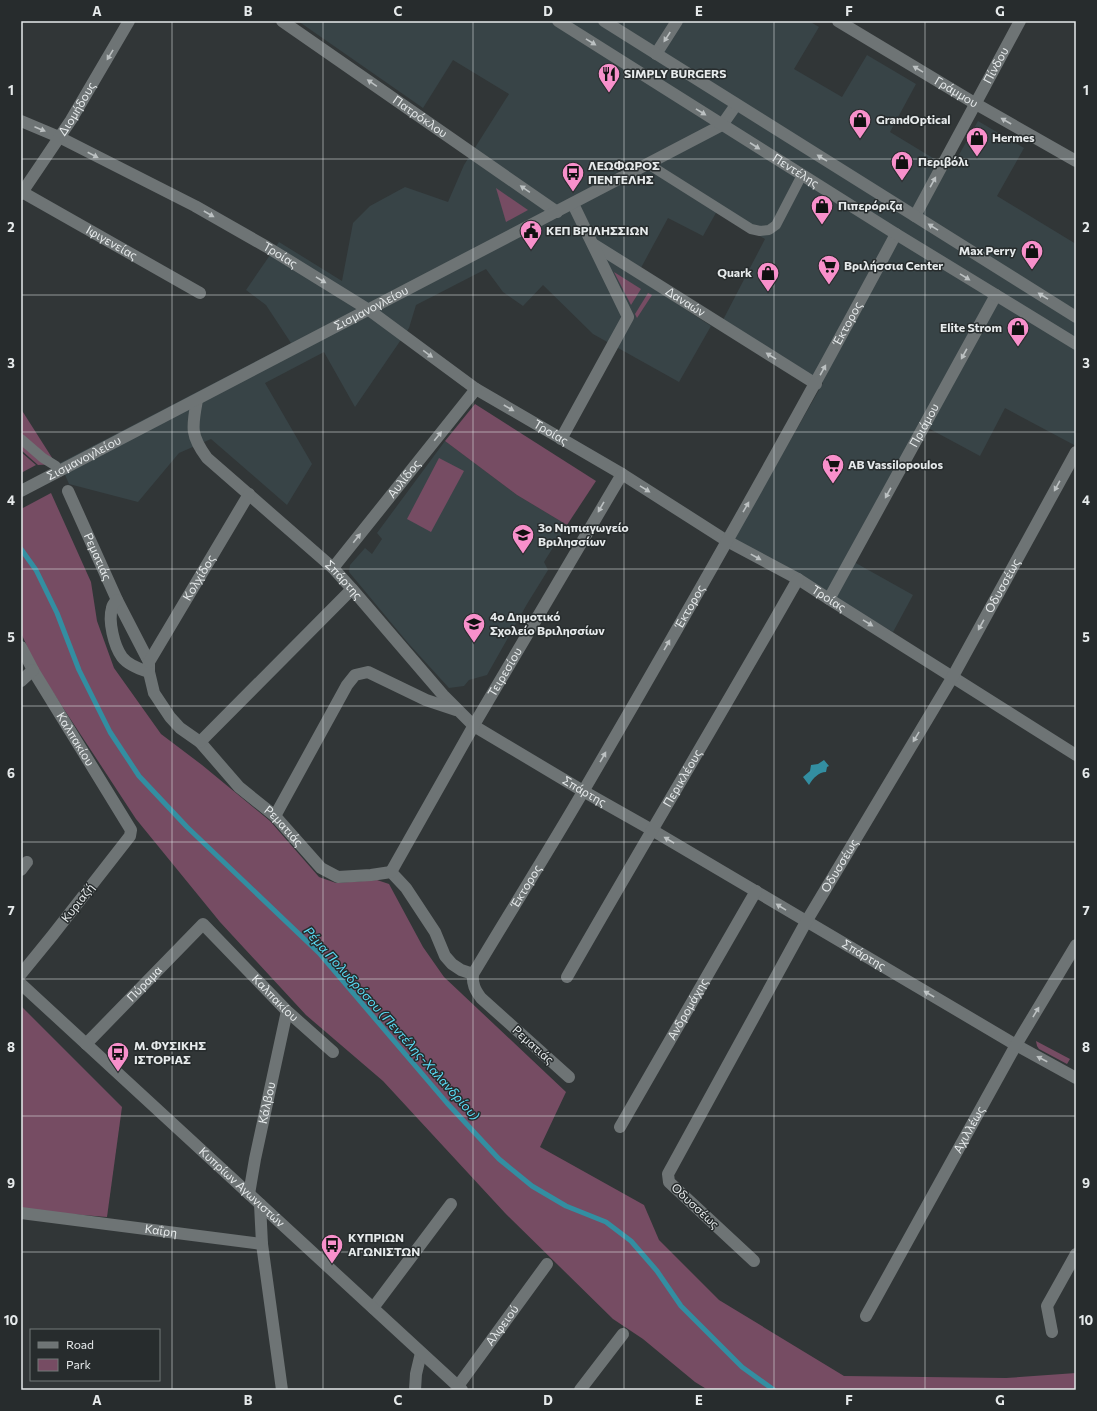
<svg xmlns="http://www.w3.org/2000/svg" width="1097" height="1411" viewBox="0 0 1097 1411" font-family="Commissioner,sans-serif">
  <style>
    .built { fill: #384447 }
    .green { fill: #764c63 }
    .water { fill: #338ea1 }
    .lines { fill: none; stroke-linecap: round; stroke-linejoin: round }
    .stream { stroke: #338ea1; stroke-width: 5 }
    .pedestrian { stroke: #6e7475; stroke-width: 10 }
    .minor { stroke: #6e7475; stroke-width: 12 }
    .tertiary { stroke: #6e7475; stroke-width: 12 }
    .secondary { stroke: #6e7475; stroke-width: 12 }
    .oneway { fill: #bcc1c2 }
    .grid { fill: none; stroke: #e6eaeb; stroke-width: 1; stroke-opacity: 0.55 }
    .labels { text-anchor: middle; stroke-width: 3; stroke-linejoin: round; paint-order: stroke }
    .street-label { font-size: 12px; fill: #e6eaeb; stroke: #272c2d }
    .poi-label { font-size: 12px; font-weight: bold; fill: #e6eaeb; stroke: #272c2d; text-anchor: start }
    .water-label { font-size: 13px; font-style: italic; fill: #5adcf6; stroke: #272c2d }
    .neatline { fill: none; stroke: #e6eaeb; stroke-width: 1.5 }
    .grid-label { font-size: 13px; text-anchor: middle; font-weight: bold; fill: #e6eaeb }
  </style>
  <rect width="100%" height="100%" fill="#313637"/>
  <g class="built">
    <path d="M298 21H809L819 27 794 69 842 97 867 55 916 84 890 132 951 169 978 121 1024 148 997 196 1076 244V446L1005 408 980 456 928 428 854 562 913 595 893 632 734 539 823 383 723 320 765 239 717 211 703 236 668 218 636 277 711 326 679 382 593 334 543 285 523 306 503 292 486 269 416 305 409 328 355 407 324 352 265 383 312 464 287 505 211 439 179 453 138 502 69 484 60 463 291 343 266 305 246 290 279 242 342 281 353 223 370 206 405 187 448 202 464 165 509 94 453 60 423 108Z"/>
    <path d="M445 441 517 495 567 525 544 562 548 570 527 604 487 675 469 680 464 686 449 688 408 643 349 572 350 565 365 548 372 554 382 539 377 533Z"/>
  </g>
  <g class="green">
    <path d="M496 188 528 210 506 222Z"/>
    <path d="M614 272 641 289 631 305Z"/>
    <path d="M648 293 652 295 637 318 635 314Z"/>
    <path d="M475 404 596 481 567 525 517 495 445 441Z"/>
    <path d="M21 409 56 464 38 465 21 450Z"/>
    <path d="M21 452 36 465 21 473Z"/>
    <path d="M439 458 464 471 431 532 407 519Z"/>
    <path d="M51 493 91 582 97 621 114 668 161 734 202 765 270 821 319 877 336 883 377 880 389 884 423 947 444 977 566 1092 540 1147 644 1205 659 1240 719 1300 844 1376 1006 1378 1076 1373V1390H708L695 1382 643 1339 613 1319 505 1213 383 1081 306 1015 220 922 136 819 37 668 21 633V509Z"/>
    <path d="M21 1006 122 1107 107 1217 21 1210Z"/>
    <path d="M1036 1041 1070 1059 1067 1064 1039 1049 1037 1046Z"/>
  </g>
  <path class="water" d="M824 760 829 766 827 767 826 772C819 772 813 778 809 785L803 777 810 771 811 765 818 764Z"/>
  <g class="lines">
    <path class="stream" d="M21 549 36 570 57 613 79 670 110 732 139 776 187 827 319 953 447 1103 499 1159 532 1186 566 1206 606 1222 631 1241 657 1271 681 1306 742 1367 774 1390"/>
    <g class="pedestrian">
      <path d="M648 164 751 229 760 231 769 230 776 225 802 175"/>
      <path d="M21 439 43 458 56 466 59 472"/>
    </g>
    <g class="minor">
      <path id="s1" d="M282 21 557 212"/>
      <path id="s2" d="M838 21 976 104 1076 161"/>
      <path d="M656 54 677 21"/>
      <path id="s3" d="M21 121 59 137 195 206 267 247 369 310 476 389 622 474 727 541 798 579 829 599 1076 755"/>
      <path id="s4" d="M22 192 200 293"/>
      <path id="s5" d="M21 194 71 120 129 21"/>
      <path id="s6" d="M915 216 1020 21"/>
      <path id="s7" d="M593 244 816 384"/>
      <path id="s8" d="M197 400C192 427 190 435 207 458L333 568 352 589 443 695 474 726 583 791 652 830 1016 1045 1076 1078"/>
      <path d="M561 439 628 317 573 204"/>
      <path id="s9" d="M68 491 117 600 149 662V672L154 693 170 717 180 728 200 742 239 787 275 816 321 868 338 877 371 875 391 872 406 888 435 932 445 956 452 964 461 970 473 974"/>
      <path id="s10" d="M333 568 476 389"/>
      <path id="s11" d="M829 599 996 295"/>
      <path d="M117 600C115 602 112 605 112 608 108 621 114 646 122 657 128 665 139 669 149 672"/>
      <path id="s12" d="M21 647 34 672 131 830 130 836 52 936 21 974"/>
      <path id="s13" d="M149 662 249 494"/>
      <path d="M21 681 33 670"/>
      <path d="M200 742 352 589"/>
      <path d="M275 816 347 685 355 675 368 672 426 700 456 710"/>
      <path d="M21 870 27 862"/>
      <path id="s14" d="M391 872 478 718 622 474"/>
      <path id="s15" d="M567 977C643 844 722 713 798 579"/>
      <path id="s16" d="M86 1044 203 924 287 1011 333 1052"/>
      <path id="s17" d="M569 1077 481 998C475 990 472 984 473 974 510 912 548 852 584 790 691 607 796 421 896 234"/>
      <path id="s18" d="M620 1127 756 891"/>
      <path id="s19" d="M249 1194 255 1159 287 1011"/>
      <path d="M260 1204 262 1244 282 1390"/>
      <path id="s20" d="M21 1213 262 1244"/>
      <path id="s21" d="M754 1261 669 1182 668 1174 806 922 952 678 1076 452"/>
      <path d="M373 1308 451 1204"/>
      <path id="s22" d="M866 1316 1016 1045 1076 945"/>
      <path d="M1052 1332 1047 1306 1076 1254"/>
      <path id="s23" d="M458 1386 547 1264"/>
      <path d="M415 1390 416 1374 421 1353"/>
      <path d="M580 1390 623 1334"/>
    </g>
    <g class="tertiary">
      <path id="s24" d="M21 491 722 125 736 105"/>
      <path id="s25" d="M21 984 462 1390"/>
    </g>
    <g class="secondary">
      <path id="s26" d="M558 21 896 234 1076 344"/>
      <path d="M604 21 1076 317"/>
    </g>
  </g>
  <defs><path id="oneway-solid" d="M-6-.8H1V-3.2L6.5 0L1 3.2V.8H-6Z"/></defs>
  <g class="oneway">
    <use href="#oneway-solid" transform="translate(667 37) rotate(123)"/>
    <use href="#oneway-solid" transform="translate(591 42) rotate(32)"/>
    <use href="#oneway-solid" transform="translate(110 55) rotate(121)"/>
    <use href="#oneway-solid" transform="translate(918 69) rotate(-149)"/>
    <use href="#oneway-solid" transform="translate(372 83) rotate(-145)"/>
    <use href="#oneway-solid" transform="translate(701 112) rotate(32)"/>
    <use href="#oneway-solid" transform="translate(1006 121) rotate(-150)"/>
    <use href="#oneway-solid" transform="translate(40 129) rotate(23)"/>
    <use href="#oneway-solid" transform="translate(755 146) rotate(33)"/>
    <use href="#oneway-solid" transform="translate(93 155) rotate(27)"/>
    <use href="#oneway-solid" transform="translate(822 158) rotate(-148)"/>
    <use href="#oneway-solid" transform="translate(933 182) rotate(-61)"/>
    <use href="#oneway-solid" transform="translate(525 189) rotate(-145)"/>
    <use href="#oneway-solid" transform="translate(209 214) rotate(30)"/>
    <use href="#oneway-solid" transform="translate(933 227) rotate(-148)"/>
    <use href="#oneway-solid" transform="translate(965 277) rotate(32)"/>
    <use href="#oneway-solid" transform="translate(321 280) rotate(31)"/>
    <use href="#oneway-solid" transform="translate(1043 296) rotate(-148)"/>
    <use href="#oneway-solid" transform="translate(428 354) rotate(36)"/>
    <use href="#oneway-solid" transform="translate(964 354) rotate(119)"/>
    <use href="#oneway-solid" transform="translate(771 356) rotate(-148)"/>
    <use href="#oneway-solid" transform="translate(823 370) rotate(-61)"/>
    <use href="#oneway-solid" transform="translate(509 408) rotate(30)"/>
    <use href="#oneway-solid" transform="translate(438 436) rotate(-51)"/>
    <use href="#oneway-solid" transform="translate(1057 486) rotate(119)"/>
    <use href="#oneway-solid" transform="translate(645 489) rotate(32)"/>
    <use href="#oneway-solid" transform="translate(888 493) rotate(119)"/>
    <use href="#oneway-solid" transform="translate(601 507) rotate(120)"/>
    <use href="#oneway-solid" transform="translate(746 507) rotate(-60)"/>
    <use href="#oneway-solid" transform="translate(357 538) rotate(-51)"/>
    <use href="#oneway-solid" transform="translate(756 557) rotate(29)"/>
    <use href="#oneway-solid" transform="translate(868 623) rotate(32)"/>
    <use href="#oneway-solid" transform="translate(981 625) rotate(119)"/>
    <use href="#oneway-solid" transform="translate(667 645) rotate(-60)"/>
    <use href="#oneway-solid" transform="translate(916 737) rotate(121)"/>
    <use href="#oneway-solid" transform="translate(603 757) rotate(-60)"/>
    <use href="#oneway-solid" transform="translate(669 840) rotate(-149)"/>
    <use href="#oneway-solid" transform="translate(781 907) rotate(-148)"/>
    <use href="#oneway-solid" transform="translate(929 994) rotate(-150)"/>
    <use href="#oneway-solid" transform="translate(1036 1012) rotate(-59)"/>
    <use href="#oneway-solid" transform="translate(1042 1059) rotate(-152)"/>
  </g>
  <path class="grid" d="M172 21V1390M323 21V1390M473 21V1390M624 21V1390M774 21V1390M925 21V1390M21 159H1076M21 295H1076M21 432H1076M21 569H1076M21 706H1076M21 842H1076M21 979H1076M21 1116H1076M21 1252H1076"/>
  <defs>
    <g id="restaurant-pin" transform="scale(1.15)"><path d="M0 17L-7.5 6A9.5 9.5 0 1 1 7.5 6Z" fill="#f890cb" stroke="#272c2d"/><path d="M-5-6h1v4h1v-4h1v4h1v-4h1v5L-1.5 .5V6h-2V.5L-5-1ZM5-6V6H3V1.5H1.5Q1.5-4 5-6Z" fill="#111"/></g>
    <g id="shop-pin" transform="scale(1.15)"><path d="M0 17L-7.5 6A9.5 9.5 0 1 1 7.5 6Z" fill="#f890cb" stroke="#272c2d"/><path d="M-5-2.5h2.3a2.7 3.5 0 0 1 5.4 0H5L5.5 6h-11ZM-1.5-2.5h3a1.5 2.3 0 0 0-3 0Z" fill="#111"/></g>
    <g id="bus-pin" transform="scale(1.15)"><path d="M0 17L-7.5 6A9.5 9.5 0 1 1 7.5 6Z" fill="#f890cb" stroke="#272c2d"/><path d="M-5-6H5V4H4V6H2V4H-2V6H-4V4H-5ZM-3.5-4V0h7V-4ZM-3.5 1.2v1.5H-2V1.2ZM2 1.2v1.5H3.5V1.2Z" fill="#111"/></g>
    <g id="civic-pin" transform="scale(1.15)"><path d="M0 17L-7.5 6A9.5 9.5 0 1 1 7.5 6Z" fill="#f890cb" stroke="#272c2d"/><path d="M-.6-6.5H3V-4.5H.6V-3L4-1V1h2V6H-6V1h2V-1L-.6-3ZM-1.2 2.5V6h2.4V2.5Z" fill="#111"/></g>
    <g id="supermarket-pin" transform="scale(1.15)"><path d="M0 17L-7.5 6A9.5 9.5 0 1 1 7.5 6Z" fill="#f890cb" stroke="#272c2d"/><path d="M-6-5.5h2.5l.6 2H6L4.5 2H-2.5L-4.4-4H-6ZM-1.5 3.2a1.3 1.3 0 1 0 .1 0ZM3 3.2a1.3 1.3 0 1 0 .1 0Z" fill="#111"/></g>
    <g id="school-pin" transform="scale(1.15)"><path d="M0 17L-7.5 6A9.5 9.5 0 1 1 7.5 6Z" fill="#f890cb" stroke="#272c2d"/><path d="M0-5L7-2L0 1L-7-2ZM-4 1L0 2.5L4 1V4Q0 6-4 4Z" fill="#111"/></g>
  </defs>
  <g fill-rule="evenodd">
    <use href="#restaurant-pin" x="609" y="74"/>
    <use href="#shop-pin" x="860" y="120"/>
    <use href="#shop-pin" x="977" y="138"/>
    <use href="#shop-pin" x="902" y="162"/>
    <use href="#bus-pin" x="573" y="173"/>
    <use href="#shop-pin" x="822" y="206"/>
    <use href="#civic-pin" x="531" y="231"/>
    <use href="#shop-pin" x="1032" y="251"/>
    <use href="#supermarket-pin" x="829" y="266"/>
    <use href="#shop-pin" x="768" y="273"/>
    <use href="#shop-pin" x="1018" y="328"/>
    <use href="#supermarket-pin" x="833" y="465"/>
    <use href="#school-pin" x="523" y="535"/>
    <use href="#school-pin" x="474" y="624"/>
    <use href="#bus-pin" x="118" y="1053"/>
    <use href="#bus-pin" x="332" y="1245"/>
  </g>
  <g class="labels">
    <g class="street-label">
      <text dy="4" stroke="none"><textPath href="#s6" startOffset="171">Πίνδου</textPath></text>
      <text dy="4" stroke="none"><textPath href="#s2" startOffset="138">Γράμμου</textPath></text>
      <text dy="4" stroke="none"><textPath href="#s5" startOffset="102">Διομήδους</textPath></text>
      <text dy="4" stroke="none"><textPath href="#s1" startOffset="168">Πατρόκλου</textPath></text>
      <text dy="4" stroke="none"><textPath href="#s26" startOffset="281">Πεντέλης</textPath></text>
      <text dy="4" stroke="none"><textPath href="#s4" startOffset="103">Ιφιγενείας</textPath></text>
      <text dy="4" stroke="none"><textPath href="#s3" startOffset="292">Τροίας</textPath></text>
      <text dy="4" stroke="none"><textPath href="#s7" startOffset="109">Δαναών</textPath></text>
      <text dy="4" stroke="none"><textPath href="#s24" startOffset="395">Σισμανογλείου</textPath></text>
      <text dy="4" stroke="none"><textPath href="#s17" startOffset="895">Έκτορος</textPath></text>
      <text dy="4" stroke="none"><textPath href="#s11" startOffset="198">Πριάμου</textPath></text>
      <text dy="4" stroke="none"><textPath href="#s3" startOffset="616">Τροίας</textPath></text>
      <text dy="4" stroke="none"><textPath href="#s24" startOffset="71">Σισμανογλείου</textPath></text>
      <text dy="4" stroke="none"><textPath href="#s10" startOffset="114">Αυλίδος</textPath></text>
      <text dy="4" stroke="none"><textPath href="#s9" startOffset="72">Ρεματιάς</textPath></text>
      <text dy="4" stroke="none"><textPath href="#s13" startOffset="98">Κολχίδος</textPath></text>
      <text dy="4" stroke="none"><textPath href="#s8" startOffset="245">Σπάρτης</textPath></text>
      <text dy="4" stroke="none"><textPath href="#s21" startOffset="801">Οδυσσέως</textPath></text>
      <text dy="4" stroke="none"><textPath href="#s3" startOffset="940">Τροίας</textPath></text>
      <text dy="4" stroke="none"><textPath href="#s17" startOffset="571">Έκτορος</textPath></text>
      <text dy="4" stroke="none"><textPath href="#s14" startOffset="230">Τειρεσίου</textPath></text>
      <text dy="4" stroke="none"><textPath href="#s12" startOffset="107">Καλπακίου</textPath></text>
      <text dy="4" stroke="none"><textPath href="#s15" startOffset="230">Περικλέους</textPath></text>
      <text dy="4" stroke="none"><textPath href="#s8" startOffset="569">Σπάρτης</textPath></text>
      <text dy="4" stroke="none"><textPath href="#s9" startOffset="408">Ρεματιάς</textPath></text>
      <text dy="4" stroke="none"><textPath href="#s21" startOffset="477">Οδυσσέως</textPath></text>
      <text dy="4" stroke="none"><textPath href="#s17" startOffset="247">Έκτορος</textPath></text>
      <text transform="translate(78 903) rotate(-52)" y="4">Κυριαζή</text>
      <text dy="4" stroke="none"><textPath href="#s8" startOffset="893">Σπάρτης</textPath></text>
      <text dy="4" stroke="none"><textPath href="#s16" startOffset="84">Πύραμα</textPath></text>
      <text dy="4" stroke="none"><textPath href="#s16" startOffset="271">Καλπακίου</textPath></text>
      <text dy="4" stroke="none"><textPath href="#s18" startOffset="136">Ανδρομάχης</textPath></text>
      <text transform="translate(533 1045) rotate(42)" y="4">Ρεματιάς</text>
      <text dy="4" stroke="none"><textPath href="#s19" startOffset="93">Κάλβου</textPath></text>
      <text dy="4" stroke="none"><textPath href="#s22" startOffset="213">Αχιλλέως</textPath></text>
      <text dy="4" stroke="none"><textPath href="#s25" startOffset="300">Κυπρίων Αγωνιστών</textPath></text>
      <text transform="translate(695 1206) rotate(43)" y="4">Οδυσσέως</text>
      <text dy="4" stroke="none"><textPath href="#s20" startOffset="141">Καΐρη</textPath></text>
      <text dy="4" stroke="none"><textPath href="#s23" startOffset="75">Αλφειού</textPath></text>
    </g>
    <g class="poi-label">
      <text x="624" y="78">SIMPLY BURGERS</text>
      <text x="876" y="124">GrandOptical</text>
      <text x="992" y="142">Hermes</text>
      <text x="918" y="166">Περιβόλι</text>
      <text x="588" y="170">ΛΕΩΦΩΡΟΣ<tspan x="588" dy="14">ΠΕΝΤΕΛΗΣ</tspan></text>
      <text x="838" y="210">Πιπερόριζα</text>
      <text x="546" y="235">ΚΕΠ ΒΡΙΛΗΣΣΙΩΝ</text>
      <text x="1016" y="255" text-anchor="end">Max Perry</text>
      <text x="844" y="270">Βριλήσσια Center</text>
      <text x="752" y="277" text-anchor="end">Quark</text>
      <text x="1002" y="332" text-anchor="end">Elite Strom</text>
      <text x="848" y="469">AB Vassilopoulos</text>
      <text x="538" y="532">3ο Νηπιαγωγείο<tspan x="538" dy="14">Βριλησσίων</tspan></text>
      <text x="490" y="621">4o Δημοτικό<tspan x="490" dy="14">Σχολείο Βριλησσίων</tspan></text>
      <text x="134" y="1050">Μ. ΦΥΣΙΚΗΣ<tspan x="134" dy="14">ΙΣΤΟΡΙΑΣ</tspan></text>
      <text x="348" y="1242">ΚΥΠΡΙΩΝ<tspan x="348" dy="14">ΑΓΩΝΙΣΤΩΝ</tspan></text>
    </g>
    <g class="water-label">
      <text transform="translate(392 1023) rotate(48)" y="5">Ρέμα Πολυδρόσου (Πεντέλης-Χαλανδρίου)</text>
    </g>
  </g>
  <rect width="1097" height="1411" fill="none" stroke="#272c2d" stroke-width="44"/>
  <rect x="30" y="1329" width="130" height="52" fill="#272c2d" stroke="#737879"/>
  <rect x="38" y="1342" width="20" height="6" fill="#6e7475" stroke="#737879"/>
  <text x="66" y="1349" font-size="12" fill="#e6eaeb">Road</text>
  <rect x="38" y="1359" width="20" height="12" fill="#764c63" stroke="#737879"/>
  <text x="66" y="1369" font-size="12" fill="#e6eaeb">Park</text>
  <rect x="22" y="22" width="1053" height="1367" class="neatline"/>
  <g class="grid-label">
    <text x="97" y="16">A</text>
    <text x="248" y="16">B</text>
    <text x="398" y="16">C</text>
    <text x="548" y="16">D</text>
    <text x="699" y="16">E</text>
    <text x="849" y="16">F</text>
    <text x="1000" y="16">G</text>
    <text x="11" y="95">1</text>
    <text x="1086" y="95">1</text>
    <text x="11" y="232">2</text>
    <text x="1086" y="232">2</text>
    <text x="11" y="368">3</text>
    <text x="1086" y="368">3</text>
    <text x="11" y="505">4</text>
    <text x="1086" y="505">4</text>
    <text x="11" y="642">5</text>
    <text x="1086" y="642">5</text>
    <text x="11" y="778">6</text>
    <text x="1086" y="778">6</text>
    <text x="11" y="915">7</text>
    <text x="1086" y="915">7</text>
    <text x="11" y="1052">8</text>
    <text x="1086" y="1052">8</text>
    <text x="11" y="1188">9</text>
    <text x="1086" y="1188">9</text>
    <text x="11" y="1325">10</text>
    <text x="1086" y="1325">10</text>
    <text x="97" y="1405">A</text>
    <text x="248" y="1405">B</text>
    <text x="398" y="1405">C</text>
    <text x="548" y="1405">D</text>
    <text x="699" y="1405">E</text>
    <text x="849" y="1405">F</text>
    <text x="1000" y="1405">G</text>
  </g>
</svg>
